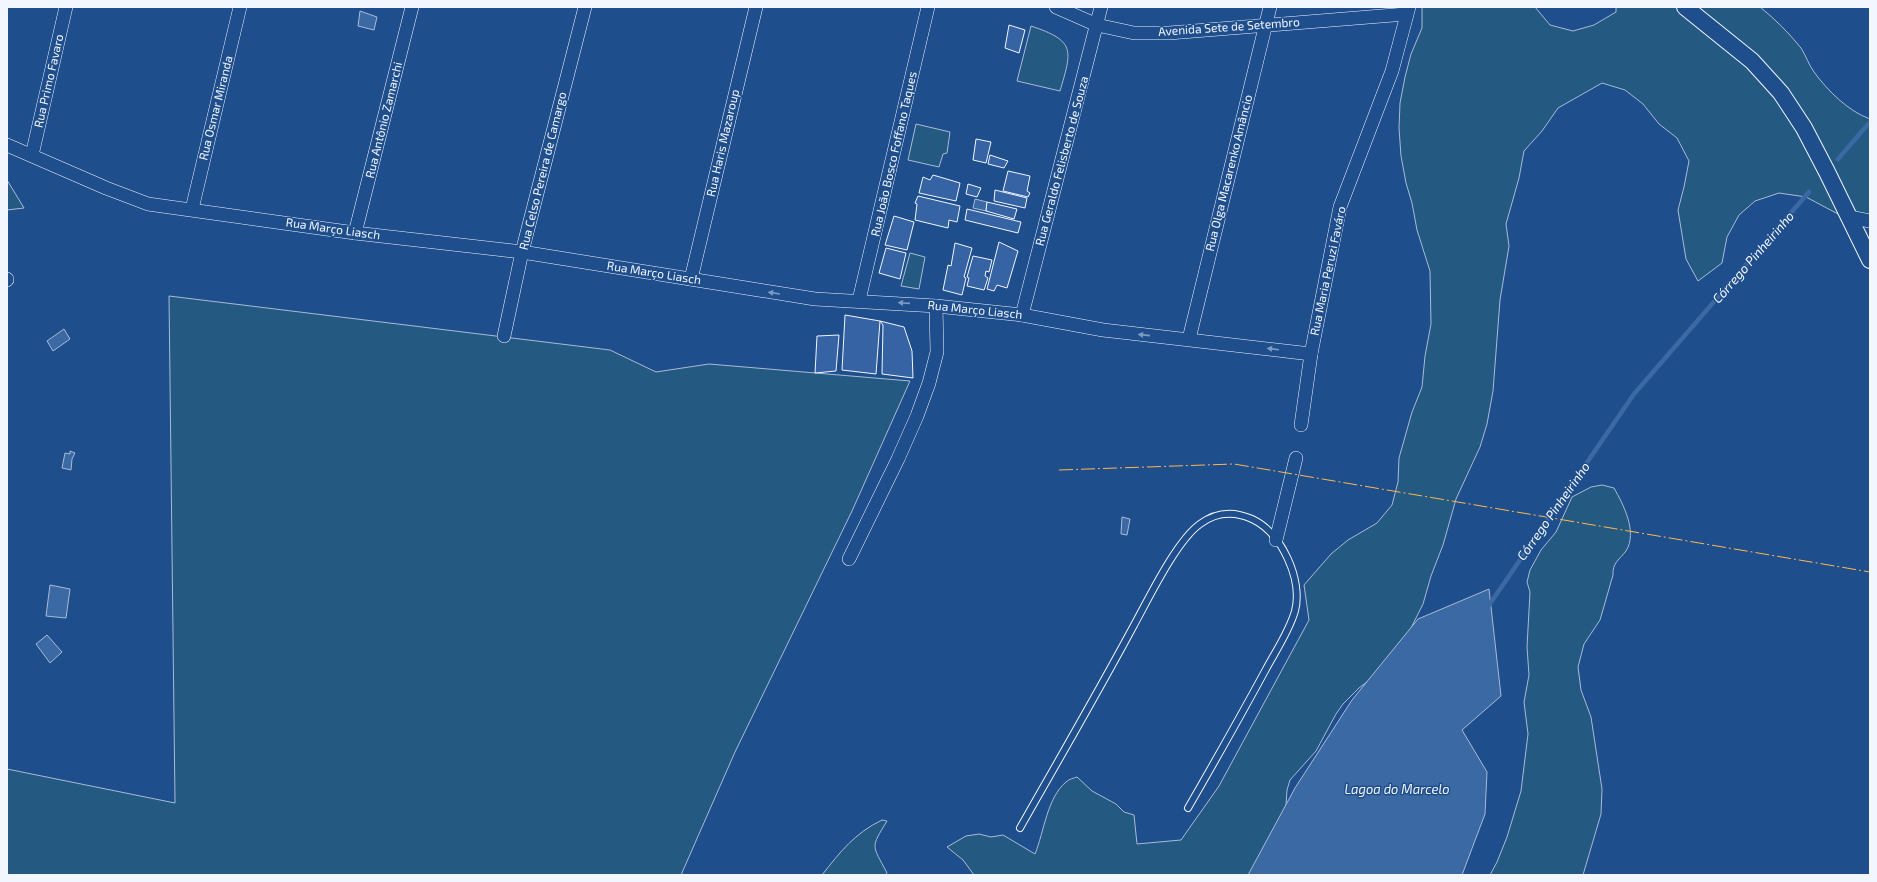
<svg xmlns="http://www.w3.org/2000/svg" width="1877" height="882" viewBox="0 0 1877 882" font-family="'Exo 2',sans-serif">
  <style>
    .green { fill: #245a82; stroke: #a8bbd7 }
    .water { fill: #3b69a3; stroke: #a8bbd7 }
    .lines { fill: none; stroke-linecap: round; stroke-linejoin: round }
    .stream { stroke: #3b69a3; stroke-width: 4.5 }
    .building { fill: #3563a3; stroke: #f2f6ff }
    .service-casing { stroke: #f2f6ff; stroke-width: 8 }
    .minor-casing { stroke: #f2f6ff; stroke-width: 14 }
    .tertiary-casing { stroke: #f2f6ff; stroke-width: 18 }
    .service { stroke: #1f4e8c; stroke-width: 6 }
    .minor { stroke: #1f4e8c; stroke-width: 13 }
    .tertiary { stroke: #1f4e8c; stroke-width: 16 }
    .power { stroke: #ffb74d; stroke-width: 1; stroke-dasharray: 14 3 2 3; stroke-linecap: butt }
    .oneway { fill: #7e9ac0 }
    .labels { text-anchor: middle; stroke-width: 3; stroke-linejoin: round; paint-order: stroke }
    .street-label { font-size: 12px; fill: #f2f6ff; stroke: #1f4e8c }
    .water-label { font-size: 13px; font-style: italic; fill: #f2f6ff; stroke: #1f4e8c }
  </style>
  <rect width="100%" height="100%" fill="#1f4e8c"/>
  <g class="green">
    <path d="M1422 7H1535L1550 25 1573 31 1594 25 1616 12V7H1760C1775 19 1789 33 1801 48 1806 56 1809 65 1814 72 1828 91 1848 111 1870 119V224L1855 223 1806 197 1779 193 1755 201 1739 215 1727 237 1722 263 1698 281 1686 259 1678 210 1684 187 1689 161 1677 138 1659 124 1643 104 1625 90 1602 83 1558 108 1542 131 1524 151 1519 178 1506 224 1509 246 1500 300 1493 391 1487 424 1480 447 1456 499 1443 545 1431 576 1423 604 1409 632 1376 675 1359 688 1343 704 1336 714 1316 751 1290 780 1287 790 1286 805 1263 875H974L963 860 947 847 966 836 979 834 991 837 1003 835 1035 854C1044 832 1047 798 1066 782 1069 779 1074 778 1077 777L1092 791 1116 804 1124 812 1134 815 1137 844 1181 840 1219 786 1309 620 1304 585 1331 554 1348 540 1377 523 1392 505 1398 482 1399 458 1412 412 1422 387 1425 356 1431 324 1430 271 1417 230 1412 203 1406 183 1401 156 1399 128 1400 103 1405 77 1411 54 1422 28Z"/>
    <path d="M1031 26C1076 41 1072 50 1060 91L1017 81Z"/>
    <path d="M916 124 950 132 947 153 943 154 939 167 908 160Z"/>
    <path d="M7 180 24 208 7 210Z"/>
    <path d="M910 253 925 257 919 289 901 286Z"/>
    <path d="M169 296 610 350 656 372 709 364 910 381 852 511 735 752 681 875H7V769L175 803Z"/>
    <path d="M1602 485 1614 488C1623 504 1638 532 1626 551 1620 559 1612 563 1613 575L1600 620 1584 644 1578 667 1581 690 1591 717 1602 789 1601 814 1583 875H1490L1497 862 1507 837 1521 791 1528 734 1524 702 1529 675 1527 647 1530 592 1527 582 1530 570 1541 550 1556 532 1572 497 1591 487Z"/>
    <path d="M882 820 887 821C870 849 872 844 887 873L885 875H822C840 852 855 833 882 820Z"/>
  </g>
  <g class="water">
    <path d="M360 11 377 17 374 30 358 26Z"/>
    <path d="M975 199 987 202 986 211 973 208Z"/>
    <path d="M64 329 70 339 53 351 47 341Z"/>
    <path d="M70 451 75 453 72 459 71 470 62 468 65 453 70 454Z"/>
    <path d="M1122 517 1130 519 1127 535 1121 534Z"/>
    <path d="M50 585 70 589 66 618 46 616Z"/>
    <path d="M1489 589 1501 696 1462 730 1487 772 1485 814 1462 875H1248L1295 788 1352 700 1418 619Z"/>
    <path d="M47 635 62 652 50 663 36 644Z"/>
  </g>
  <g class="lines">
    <g class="stream">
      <path d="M1838 159 1870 122"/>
      <path d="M1487 608 1634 394 1809 192"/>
    </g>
  </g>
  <g class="building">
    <path d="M1009 25 1025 30 1019 53 1005 48Z"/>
    <path d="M976 139 991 142 986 163 973 160Z"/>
    <path d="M990 155 1008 161 1004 168 988 164Z"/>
    <path d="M1008 171 1030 176 1027 191 1030 193 1028 197 1003 191Z"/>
    <path d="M933 175 960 183 956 201 919 193 923 177 930 180Z"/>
    <path d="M968 184 981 188 977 197 966 194Z"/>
    <path d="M995 190 1027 198 1025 208 994 201Z"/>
    <path d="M918 196 960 206 957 222 949 220 948 228 915 220 917 204 915 203Z"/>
    <path d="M987 202 1017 209 1014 219 986 211Z"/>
    <path d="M967 209 1021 222 1018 233 965 220Z"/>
    <path d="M894 216 914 222 907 250 885 245Z"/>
    <path d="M999 242 1018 251 1007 288 997 285 994 291 987 289Z"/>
    <path d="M955 243 972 248 964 277 966 278 962 295 943 290 948 265 951 266Z"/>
    <path d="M886 248 906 253 900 279 879 273Z"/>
    <path d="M973 256 992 260 989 272 986 271 985 276 988 278 984 290 967 286 969 278 967 277Z"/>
    <path d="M845 315 880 321 876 374 842 370Z"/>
    <path d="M880 321 904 327 912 351 913 378 882 374 883 325Z"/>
    <path d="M839 335 836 371 815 373 817 336Z"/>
  </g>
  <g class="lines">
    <g class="service-casing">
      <path id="service" d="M1020 828C1058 761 1097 694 1133 627 1148 600 1176 541 1200 524 1216 512 1234 511 1252 519 1282 533 1303 580 1295 611 1289 632 1275 652 1265 671 1240 717 1214 763 1188 808"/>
    </g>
    <g class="minor-casing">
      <g id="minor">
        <path d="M1056 7 1097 25 1134 33H1169L1406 14"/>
        <path d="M7 145 106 188 148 204 355 233 522 252 815 299 936 306 1022 315 1103 330 1311 354"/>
        <path d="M32 155 66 7"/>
        <path d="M192 209 240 7"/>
        <path d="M1849 217 1870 221"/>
        <path d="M355 233 412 7"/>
        <path d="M691 279 756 7"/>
        <path d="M7 280V279"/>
        <path d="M859 300 928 7"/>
        <path d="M1022 315 1101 7"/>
        <path d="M504 336 522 252 585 7"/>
        <path d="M1189 339 1270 7"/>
        <path d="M1301 425 1311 354 1340 207 1392 71 1409 7"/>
        <path d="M1276 540 1296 458"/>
        <path d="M849 559 898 459 917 416 929 383 937 352 936 306"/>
      </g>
    </g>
    <g class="tertiary-casing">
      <path id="tertiary" d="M1685 7 1752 61 1781 93 1804 128 1827 172 1870 260"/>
    </g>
    <use href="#service" class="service"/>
    <use href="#minor" class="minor"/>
    <use href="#tertiary" class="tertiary"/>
    <path class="power" d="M1059 470 1234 464 1870 572"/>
  </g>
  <defs><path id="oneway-solid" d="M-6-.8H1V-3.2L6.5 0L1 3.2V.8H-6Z"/></defs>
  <g class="oneway">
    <use href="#oneway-solid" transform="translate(774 293) rotate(-171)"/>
    <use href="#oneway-solid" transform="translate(904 303) rotate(-176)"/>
    <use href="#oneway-solid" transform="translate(1144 335) rotate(-174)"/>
    <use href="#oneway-solid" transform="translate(1273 349) rotate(-173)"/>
  </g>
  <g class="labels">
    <g class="street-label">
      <text transform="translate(1229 27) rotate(-4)" y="4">Avenida Sete de Setembro</text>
      <text transform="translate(49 81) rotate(-77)" y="4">Rua Primo Favaro</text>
      <text transform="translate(216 108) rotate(-76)" y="4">Rua Osmar Miranda</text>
      <text transform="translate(384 120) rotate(-76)" y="4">Rua Antônio Zamarchi</text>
      <text transform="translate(723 143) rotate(-77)" y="4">Rua Haris Mazaroup</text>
      <text transform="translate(894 154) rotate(-77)" y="4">Rua João Bosco Foffano Taques</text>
      <text transform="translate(1062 161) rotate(-75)" y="4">Rua Geraldo Felisberto de Souza</text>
      <text transform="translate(543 171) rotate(-76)" y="4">Rua Celso Pereira de Camargo</text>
      <text transform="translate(1229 173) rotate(-76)" y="4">Rua Olga Macarenko Amâncio</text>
      <text transform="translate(333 229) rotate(8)" y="4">Rua Março Liasch</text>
      <text transform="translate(1328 271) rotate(-78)" y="4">Rua Maria Peruzi Faváro</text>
      <text transform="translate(654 273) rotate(9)" y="4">Rua Março Liasch</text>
      <text transform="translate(975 310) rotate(6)" y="4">Rua Março Liasch</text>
    </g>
    <g class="water-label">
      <text transform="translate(1753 257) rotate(-49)" y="5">Córrego Pinheirinho</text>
      <text transform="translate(1553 511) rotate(-55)" y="5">Córrego Pinheirinho</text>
      <text x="1397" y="794">Lagoa do Marcelo</text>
    </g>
  </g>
  <rect width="1877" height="882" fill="none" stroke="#f2f6ff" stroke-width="16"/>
</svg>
